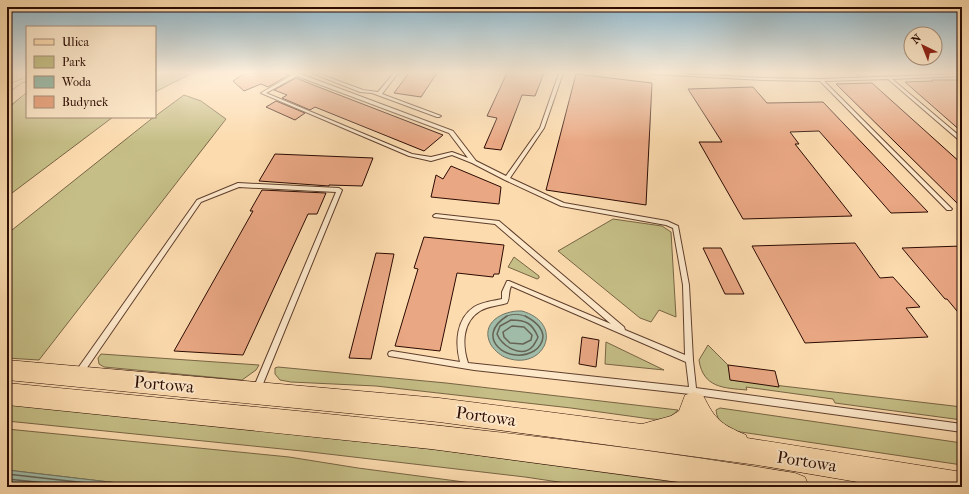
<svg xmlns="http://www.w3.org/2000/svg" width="969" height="494" viewBox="0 0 969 494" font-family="'IM FELL French Canon',serif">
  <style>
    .green { fill: #c5be86; stroke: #786444 }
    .water { fill: #a0bba7; stroke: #717565 }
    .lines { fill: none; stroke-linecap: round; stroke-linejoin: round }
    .shore-far1 { stroke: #666354; stroke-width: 1 }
    .shore { stroke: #666354; stroke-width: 1.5 }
    .building { fill: #e9a783; stroke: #2b0b02 }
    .lane-casing { stroke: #5f3f2d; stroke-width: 2 }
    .primary-casing { stroke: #2b0b02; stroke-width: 1 }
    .lane { fill: #fde8ca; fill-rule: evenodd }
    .primary { fill: #fcdbae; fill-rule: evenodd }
    .labels { text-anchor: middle; stroke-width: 4; stroke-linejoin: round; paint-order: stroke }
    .near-street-label { font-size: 17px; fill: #2b0b02; stroke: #fde8ca }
  </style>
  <rect width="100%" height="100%" fill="#fcdbae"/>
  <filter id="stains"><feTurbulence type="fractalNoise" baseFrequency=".005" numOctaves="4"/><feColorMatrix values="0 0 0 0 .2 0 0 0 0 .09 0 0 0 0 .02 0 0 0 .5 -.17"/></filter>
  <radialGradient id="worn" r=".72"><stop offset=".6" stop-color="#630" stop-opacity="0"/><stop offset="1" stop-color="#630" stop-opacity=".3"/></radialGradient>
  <g class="green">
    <path d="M155 73H192L155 92Z"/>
    <path d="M27 91V117H113L8 196 7 155 10 107Z"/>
    <path d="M184 95 201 101 226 119 39 360 7 358V234L150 120Z"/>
    <path d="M613 219 662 226 671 232 676 317 659 310 651 322 640 318 558 251Z"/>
    <path d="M514 257 539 276V278L537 279 508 267Z"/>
    <path d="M606 342 664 370 605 364Z"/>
    <path d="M708 345 728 365 731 380 962 407V420L835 403 833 399 746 387 747 390C724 388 703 388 699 360Z"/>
    <path d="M101 354 259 365 256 370 242 380 104 367 99 364 98 358Z"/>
    <path d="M278 367 446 383 678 410C669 419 664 420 651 419L571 408 376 386 291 382 280 380 275 374V368Z"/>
    <path d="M7 404 440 450 711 487H592L525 477 302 451 7 421Z"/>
    <path d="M720 408 962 443V465L734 431C725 426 717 422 716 410Z"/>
    <path d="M7 429 289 457 358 468 502 487H152L7 470Z"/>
  </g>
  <g class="water">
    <path d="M522 311C566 324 544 371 507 358 501 356 495 351 491 345 479 323 503 310 522 311Z"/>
    <path d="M7 470 152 487H7Z"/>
  </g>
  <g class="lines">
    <path class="shore-far1" d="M505 317C512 313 521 314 527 317"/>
    <g class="shore">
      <path d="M507 316C473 337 508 366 534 351 539 348 543 342 543 336 542 326 533 320 525 316"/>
      <path d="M511 320C526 320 532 323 538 337 537 340 535 343 533 346 522 359 502 346 497 334L500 326Z"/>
      <path d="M512 326 524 327 532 335 531 340 523 344 510 343 504 337 503 332Z"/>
      <path d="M7 474 122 487"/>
      <path d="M7 479 85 487"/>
    </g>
  </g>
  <g class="building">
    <path d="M245 73H282L289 75 268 87 261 84 244 91 233 81Z"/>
    <path d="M409 73H437L421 97 394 93Z"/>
    <path d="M507 73H544L535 96 522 95 501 150 484 148 497 118 487 116Z"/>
    <path d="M576 74 652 83 646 205 546 190Z"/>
    <path d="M296 78 316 86 443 135 424 151 315 107 310 110 282 98 287 95 274 90Z"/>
    <path d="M932 80H962V132L905 82 933 81Z"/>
    <path d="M872 83 962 164V208L836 84Z"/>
    <path d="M753 87 767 103 823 102 928 212 891 213 819 131 790 132 799 144H795L852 216 743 219 699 142H722L688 89Z"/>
    <path d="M276 101 305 113 295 120 266 107Z"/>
    <path d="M275 154 373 158 362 186 329 185V186L259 181Z"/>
    <path d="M451 166 501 187 499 204 431 197 436 175 443 179Z"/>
    <path d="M262 190 326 193 317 214H308L243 355 174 351 253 211H250Z"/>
    <path d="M424 237 504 245 499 274H494L493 277 457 273 440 351 395 346 418 269 414 268Z"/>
    <path d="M855 243 880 278 893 277 920 307 906 308 928 337 805 343 752 246Z"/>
    <path d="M962 246V317L947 299H945L902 248Z"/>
    <path d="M703 248H721L744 294H725Z"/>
    <path d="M376 253 394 254 371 359 349 358Z"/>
    <path d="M582 337 599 340 596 367 579 364Z"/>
    <path d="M728 365 775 371 779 387 730 380Z"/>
  </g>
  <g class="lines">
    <g class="lane-casing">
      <g id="lane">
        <path d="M296 73H298L453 131 476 161 506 176 540 128 559 73H563L544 128 510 178 564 203 667 221 678 226 689 285 693 360 696 388 962 424V432L696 395 693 396 690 394 474 370 389 356 388 354 389 352 392 351 460 362C455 343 456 319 474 307 482 302 493 301 502 299V292L507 281H509L611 324 495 224 434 217 433 216 434 215 436 214 499 221 624 327 625 330 685 355 683 285 673 228 666 225 561 206 505 180 472 163 452 155 431 161 409 156 261 93ZM297 76 449 133 468 158 452 152 431 157 412 154 266 93ZM511 286 686 362 689 387 468 363C462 345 462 322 480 311 488 306 498 306 507 303 510 298 508 293 511 286Z"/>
        <path d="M312 73H317L363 90 378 92 394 73H398L382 94 441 116 439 117H437L372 93 360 92Z"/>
        <path d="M651 73H668L763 78 821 79 962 74V76L892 79 962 138V141H960L888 79 824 81 952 209 951 210H947L820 81 763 80 653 74Z"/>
        <path d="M238 183 339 188 342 190 260 391 257 392 254 391 253 389 336 192 239 187 201 202 82 375 79 376 76 375 75 373 76 371 197 200Z"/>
      </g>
    </g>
    <g class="primary-casing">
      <g id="primary">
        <path d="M14 73H27V77L7 84V75Z"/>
        <path d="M27 82V92L12 104 7 105V94L22 83Z"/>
        <path d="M7 360 439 398 642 424 671 416 679 411 685 395 694 392 703 395C715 420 721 424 746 435L747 438 962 472V487H887L757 465 439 422 7 380Z"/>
        <path d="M7 383C270 409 534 430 795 473L805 477 809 487H716L431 449 7 405Z"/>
      </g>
    </g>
    <use href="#lane" class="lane"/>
    <use href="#primary" class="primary"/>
  </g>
  <linearGradient id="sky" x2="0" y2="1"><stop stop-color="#8bb7ce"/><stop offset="0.51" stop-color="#feefdb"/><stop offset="1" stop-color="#feefdb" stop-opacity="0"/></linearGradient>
  <rect width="969" height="142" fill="url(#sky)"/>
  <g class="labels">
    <g class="near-street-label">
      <text transform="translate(164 384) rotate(5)" y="6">Portowa</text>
      <text transform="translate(486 416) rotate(8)" y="6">Portowa</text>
      <text transform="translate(807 461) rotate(9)" y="6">Portowa</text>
    </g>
  </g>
  <rect width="969" height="494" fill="none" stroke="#fcdbae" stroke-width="24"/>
  <rect x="8" y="8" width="953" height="478" fill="none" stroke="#2b0b02" stroke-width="2"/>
  <rect x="12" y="12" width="945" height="470" fill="none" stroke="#2b0b02"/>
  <rect x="26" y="26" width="130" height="92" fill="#fde8ca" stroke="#a9907a"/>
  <rect x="34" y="39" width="20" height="6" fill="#fcdbae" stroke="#a9907a"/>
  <text x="62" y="46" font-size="12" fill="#2b0b02">Ulica</text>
  <rect x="34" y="56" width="20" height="12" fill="#c5be86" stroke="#a9907a"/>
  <text x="62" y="66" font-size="12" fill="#2b0b02">Park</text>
  <rect x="34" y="76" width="20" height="12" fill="#a0bba7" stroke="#a9907a"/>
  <text x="62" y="86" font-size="12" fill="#2b0b02">Woda</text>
  <rect x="34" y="96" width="20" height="12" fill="#e9a783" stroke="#a9907a"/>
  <text x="62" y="106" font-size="12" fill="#2b0b02">Budynek</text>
  <g transform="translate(923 46) rotate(317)"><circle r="19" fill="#fde8ca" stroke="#a9907a"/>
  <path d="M0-3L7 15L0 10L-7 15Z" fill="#8f2418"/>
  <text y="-6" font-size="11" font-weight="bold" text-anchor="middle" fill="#2b0b02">N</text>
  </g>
  <rect width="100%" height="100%" filter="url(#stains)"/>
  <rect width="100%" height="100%" fill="url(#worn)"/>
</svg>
